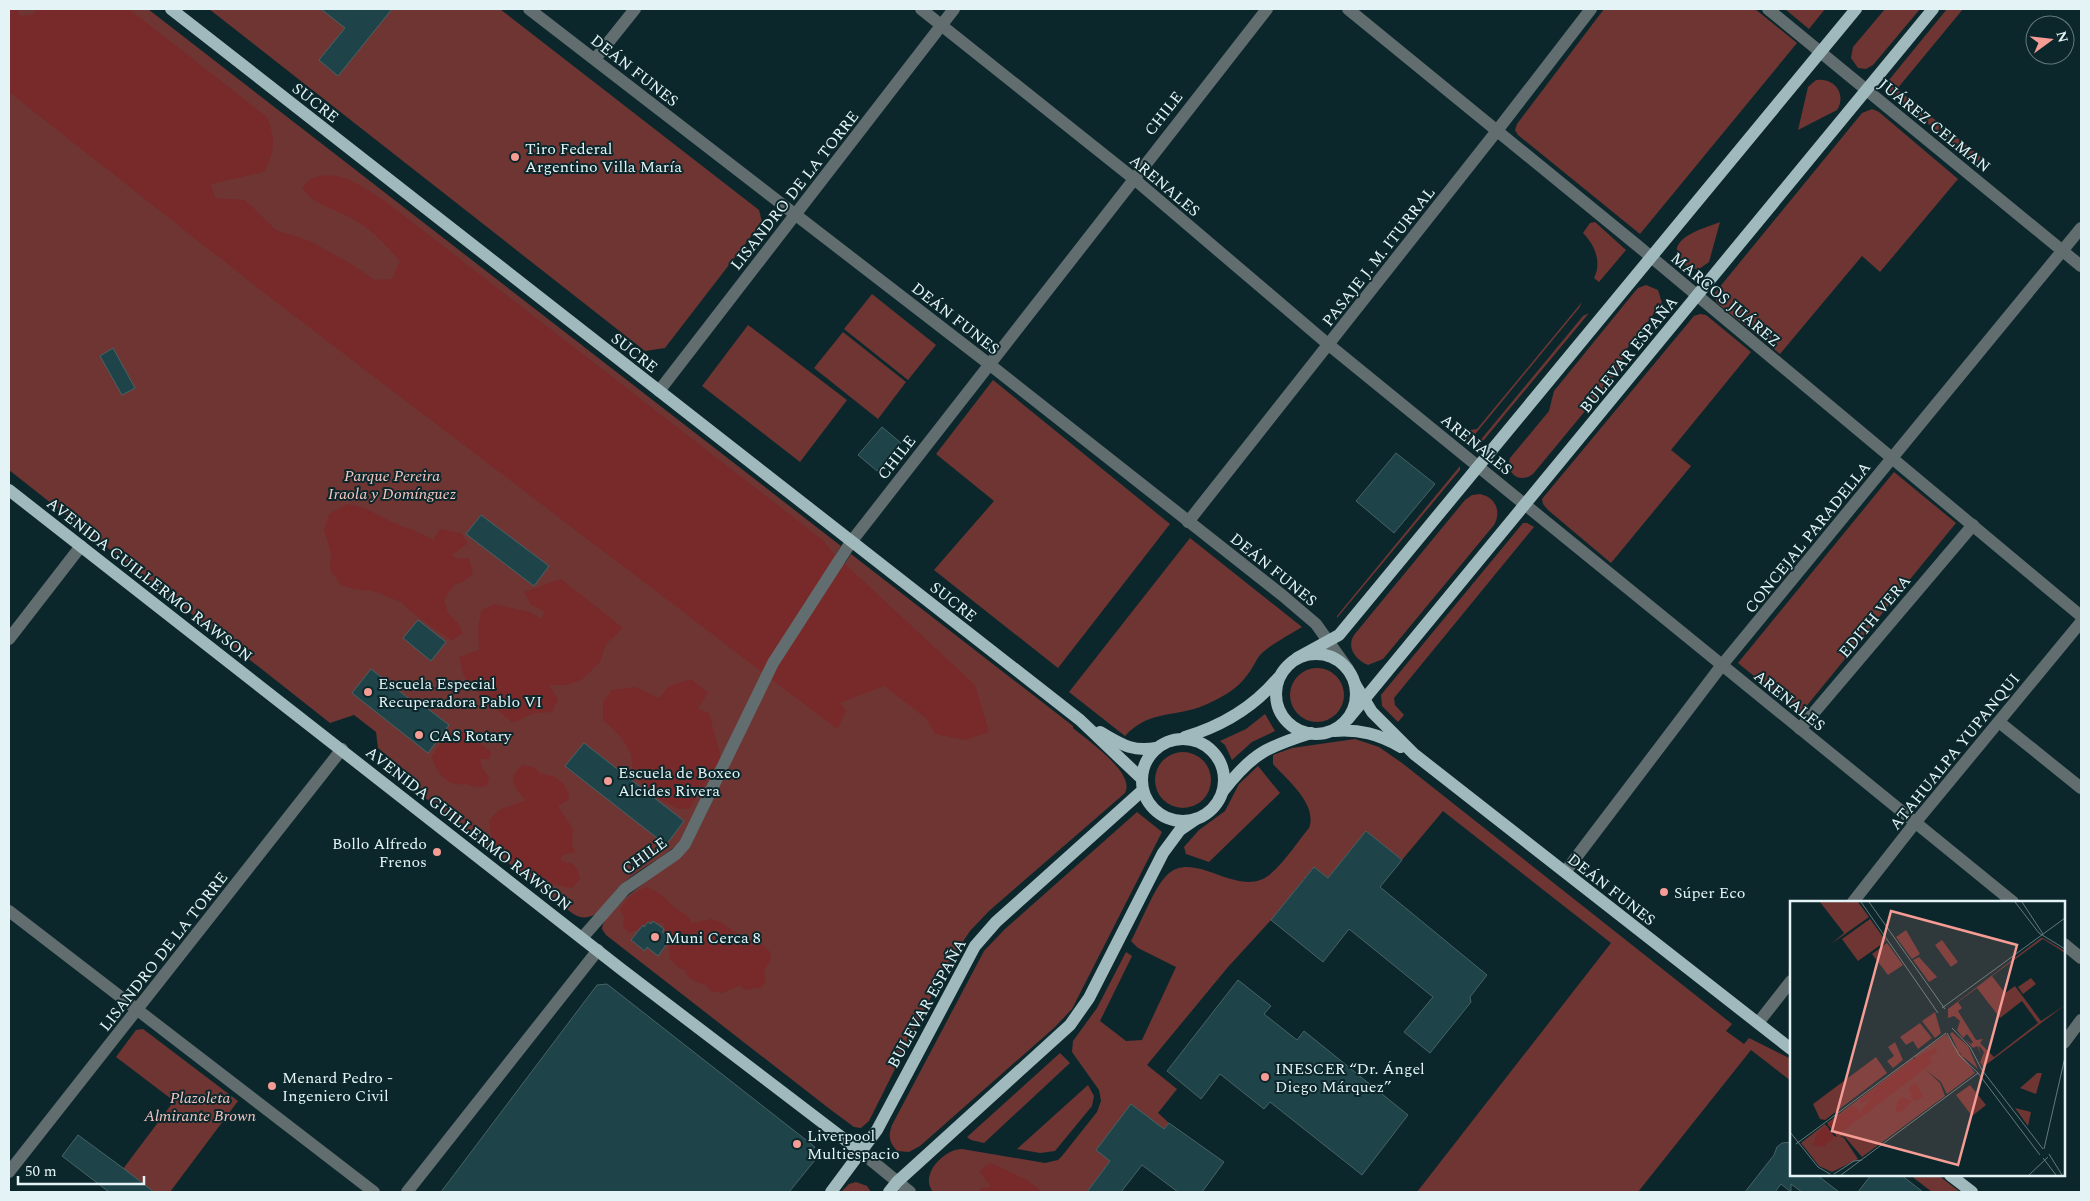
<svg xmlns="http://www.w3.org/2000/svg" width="2090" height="1201" viewBox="0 0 2090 1201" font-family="Spectral,serif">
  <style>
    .green { fill: #6f3533 }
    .forest { fill: #772a29 }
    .building { fill: #1e4348; stroke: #476366 }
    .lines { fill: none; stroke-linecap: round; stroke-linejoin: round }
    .minor { stroke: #616d6f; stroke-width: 12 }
    .major { stroke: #9fb9bd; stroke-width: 12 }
    .poi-dot { fill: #f59c95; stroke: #0c272b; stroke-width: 2 }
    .labels { text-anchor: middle; stroke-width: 4; stroke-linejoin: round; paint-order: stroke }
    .street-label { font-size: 16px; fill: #e4f4f6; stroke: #0c272b }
    .poi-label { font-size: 16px; fill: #e4f4f6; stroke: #0c272b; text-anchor: start }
    .park-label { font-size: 16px; font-style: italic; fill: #f5c5c0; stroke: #0c272b }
    .inset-road { fill: none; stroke: #62797c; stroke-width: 1 }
    .view { fill: #f59c95; fill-opacity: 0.15; stroke: #f59c95; stroke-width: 2.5 }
    .inset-edge { fill: none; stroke: #e4f4f6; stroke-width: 2.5 }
  </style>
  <rect width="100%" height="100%" fill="#0c272b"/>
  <g class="green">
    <path d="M9 9H148L841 546 770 660 761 677 768 683 777 666 851 554 1073 726V728C1087 740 1136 773 1125 793L989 911 970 931 946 967 869 1121 861 1128 854 1127 831 1110 606 935 602 929C605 904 671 867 690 847L766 689 758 683 681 841C663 859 639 868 620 886 611 894 605 908 594 915 586 919 579 918 572 913L423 796 418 781 378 748 376 732 354 715 330 723 9 470Z"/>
    <path d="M209 9H500L759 210 762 222 665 348 645 351Z"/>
    <path d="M1604 9H1755L1797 43 1640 234 1518 135 1515 130 1517 124Z"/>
    <path d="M1785 9H1825L1809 29Z"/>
    <path d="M1885 9H1920L1873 65 1866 69 1858 68 1851 58 1853 47Z"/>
    <path d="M1947 9H1963L1897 89 1981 157 1977 163 1891 94 1888 88 1889 80Z"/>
    <path d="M1816 80C1834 77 1847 94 1837 110L1798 130 1808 87Z"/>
    <path d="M1872 109 1879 112 1958 179 1880 272 1862 256 1780 354 1717 303 1714 294 1862 113Z"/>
    <path d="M1595 222 1626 250 1599 282 1594 278C1602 262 1595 245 1583 233L1590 223Z"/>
    <path d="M1720 222 1709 262 1699 269C1692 269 1686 268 1681 262 1663 238 1706 228 1720 222Z"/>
    <path d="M1646 285 1658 290 1662 303 1625 351 1619 370 1533 474C1520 484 1505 474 1510 458L1549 411 1554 391 1632 295 1638 288Z"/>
    <path d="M872 294 936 345 908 380 844 329Z"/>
    <path d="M1582 302 1579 308 1467 444 1458 437 1464 431 1477 429Z"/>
    <path d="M1589 313 1478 447 1474 448 1583 316Z"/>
    <path d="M1700 314 1706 315 1751 352 1671 450 1691 466 1611 563 1548 510 1543 504 1542 499 1694 316Z"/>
    <path d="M748 325 847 400 800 462 702 386Z"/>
    <path d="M843 332 906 382 878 419 814 368Z"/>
    <path d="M993 380 1170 524 1058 668 934 570 994 501 936 454Z"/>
    <path d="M1460 466V470L1337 618V616Z"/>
    <path d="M1894 472 1956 523 1800 714 1738 663Z"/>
    <path d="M1480 494C1495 497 1502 511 1494 525L1383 659 1368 665C1356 660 1346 648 1354 635L1465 500 1472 495Z"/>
    <path d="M1523 523H1527L1534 527 1394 698 1395 705 1404 715 1398 722 1382 706 1381 695Z"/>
    <path d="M1190 538 1302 627C1289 635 1275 642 1263 652 1256 658 1254 667 1248 674 1238 689 1221 698 1205 705 1175 718 1150 709 1125 736L1069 692Z"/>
    <circle cx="1317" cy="695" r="27"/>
    <path d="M1265 714 1275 731 1252 742 1232 760 1225 745 1220 741 1246 729Z"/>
    <path d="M1355 739 1379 747 1402 763 1732 1024 1726 1031 1744 1044 1749 1038 1791 1059V1081L1751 1050 1638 1192H1417L1611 943 1443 811 1402 860 1366 831 1328 878 1314 867 1271 920 1228 967 1147 1065 1177 1089 1158 1113 1169 1123 1164 1129 1110 1161 1087 1192H933C919 1175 944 1149 962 1149L1045 1163 1058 1160 1062 1156 1097 1112 1101 1101 1099 1090 1072 1052 1073 1041 1097 1008 1126 952 1132 956 1100 1021 1126 1041 1142 1040 1176 967 1138 948 1131 941C1140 925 1155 885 1168 874 1194 851 1232 893 1263 879 1279 871 1297 842 1309 828 1318 804 1287 780 1273 764V755L1292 748Z"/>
    <circle cx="1183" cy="780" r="28"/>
    <path d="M1258 766 1280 793 1209 862 1186 854 1184 847 1199 830 1225 811 1239 784Z"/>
    <path d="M1137 812 1162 832 1072 1009 1055 1027 920 1146 909 1152 897 1151C889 1142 888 1136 892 1125L984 951 1005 929Z"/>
    <path d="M143 1029 238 1101 170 1192H154L123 1169 174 1101 116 1057 136 1030Z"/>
    <path d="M1060 1053 1070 1063 984 1143 971 1140 967 1137Z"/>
    <path d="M1088 1085 1094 1096 1092 1106 1055 1151 1040 1153 1017 1149Z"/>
    <path d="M1910 1175H1938L1960 1192H1932Z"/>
    <path d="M856 1182 867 1186 871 1192H841L849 1184Z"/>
  </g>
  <g class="forest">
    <path d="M9 9H16L21 16 33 14 38 9H129L267 117C276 140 275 151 264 172L211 184 215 198 245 200 276 230 310 241 348 262 375 280 392 279 400 261C385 244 371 229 351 218 333 208 314 205 302 188 305 185 309 179 313 178 340 168 364 188 385 201L824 541 831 551 975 685 989 732 965 740 935 734 927 719 884 686 840 703 846 711 837 729 272 299 9 92Z"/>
    <path d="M347 504C364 506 375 514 390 521 405 528 419 531 433 540L440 529 461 533 468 543 452 555 457 559 469 558 473 574 463 582 454 585 444 600 448 613 458 623 463 633 452 641 411 612 401 602 373 591 354 589 341 585 330 570 331 553 324 530 329 514Z"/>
    <path d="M561 579 623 628 606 644 600 662 583 679 567 685H549L558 699 552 712 534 713 513 723 486 701 464 677 459 657 479 650 478 628 481 611 494 604 530 612 541 619 545 611 531 605 524 592Z"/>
    <path d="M691 679 708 692 698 709 709 713 721 758 689 809H678L651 795 633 772 631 754 621 737 603 720V702L612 690 635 687 659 698 669 686Z"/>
    <path d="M465 732 491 752 490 759H480L482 768 489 777 487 786C476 788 474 786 464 784 461 784 459 785 456 784 443 782 434 768 432 756L448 733Z"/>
    <path d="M523 765 534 767 541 774 553 776 563 783 569 796 568 800 558 806 573 829 572 844 575 852 562 855 561 861 573 864 578 871 580 880 572 888 542 882 517 866 511 856 492 842 489 820 499 810 526 800C513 787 507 778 523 765Z"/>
    <path d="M646 887C658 891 664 897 672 905 681 914 686 911 692 923L712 919 720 922 742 937 763 945 770 952 771 959 764 971 766 981 762 987 745 990 740 985 722 993 711 991 706 985 698 983 687 976 685 970 679 968 670 959 669 949 671 942 663 923 650 921 637 930 629 933 623 927 624 917 620 910C626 898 633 893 646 887Z"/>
    <path d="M991 1163 1027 1180 1042 1192H979L982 1188 991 1187 980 1172 983 1167Z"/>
  </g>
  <g class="building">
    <path d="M321 9H392L338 76 319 60 345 28Z"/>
    <path d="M113 348 135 388 122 395 100 356Z"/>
    <path d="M882 427 901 443 877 471 858 455Z"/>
    <path d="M1396 453 1435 484 1394 533 1356 501Z"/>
    <path d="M481 515 549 566 534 586 466 534Z"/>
    <path d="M418 620 446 642 431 661 403 638Z"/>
    <path d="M371 669 417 705 419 702 449 725 428 753 352 693Z"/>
    <path d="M584 743 684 821 666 845 565 766Z"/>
    <path d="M1366 831 1402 860 1380 887 1487 975 1470 997 1471 1002 1430 1053 1404 1032 1433 997 1349 929 1323 962 1271 920 1314 867 1328 878Z"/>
    <path d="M653 921 664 929 662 932 671 938 658 956 647 947 645 951 631 940 643 925 644 927 648 922 651 924Z"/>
    <path d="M1238 980 1271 1006 1264 1014 1297 1040 1304 1031 1408 1115 1362 1175 1270 1102 1264 1109 1220 1074 1201 1099 1167 1071Z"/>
    <path d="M607 984 815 1147 809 1154 815 1160 789 1192H441L597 985Z"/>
    <path d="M1131 1104 1164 1129 1169 1123 1224 1162 1202 1192H1178L1142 1165 1121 1192H1087L1110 1161 1096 1150Z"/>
    <path d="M78 1135 123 1168 154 1192H109L62 1156Z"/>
    <path d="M1791 1142V1175H1817L1839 1192H1802L1791 1184V1192L1781 1184 1775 1192H1745L1774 1155 1777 1147 1782 1143Z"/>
    <path d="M1871 1175H1901L1923 1192H1858Z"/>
  </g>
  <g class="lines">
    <g class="minor">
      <path d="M529 9 989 364 1282 595 1316 624 1348 669"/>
      <path d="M921 9 1133 178 1329 345 2013 902"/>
      <path d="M1348 9 1638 246 2081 616"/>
      <path d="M1768 9 2081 266"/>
      <path d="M595 59 635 9"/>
      <path d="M659 391 954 9"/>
      <path d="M1188 522 1496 132 1591 9"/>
      <path d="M9 639 81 546"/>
      <path d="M1999 722 2081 788"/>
      <path d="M1800 729 1973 525"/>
      <path d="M1565 872 1722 665 2081 228"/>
      <path d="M1853 902 1915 823 2081 622"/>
      <path d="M9 911 374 1192"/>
      <path d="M582 938 625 889 676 854 685 844 773 663 851 542 1267 9"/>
      <path d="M2064 944 2081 958"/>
      <path d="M1758 1023 1791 981"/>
      <path d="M2064 1043 2081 1020"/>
      <path d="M861 1152 910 1192"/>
      <path d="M9 1172 342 749"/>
      <path d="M407 1192 598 950"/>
    </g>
    <g class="major">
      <path d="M171 9 1080 720 1142 779"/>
      <path d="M9 490 621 969 861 1152"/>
      <circle cx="1316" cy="694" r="40"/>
      <path d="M1297 658 1339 635 1856 9"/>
      <path d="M1355 684 1372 712 1414 754 1791 1049"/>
      <path d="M1348 719 1933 9"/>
      <path d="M1334 731C1359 729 1379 734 1401 747"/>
      <path d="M1100 732C1121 744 1131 752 1156 748"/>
      <path d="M1185 737C1222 726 1253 708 1278 678"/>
      <circle cx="1183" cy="780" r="41"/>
      <path d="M1223 791C1252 754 1266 747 1311 733"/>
      <path d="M1950 1175 1972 1192"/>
      <path d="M831 1192 877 1130 975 946 996 922 1143 790"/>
      <path d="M889 1192 897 1182 1070 1025 1089 998 1163 853 1180 830 1196 819"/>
    </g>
  </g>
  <g class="poi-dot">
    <circle cx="515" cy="157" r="5"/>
    <circle cx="368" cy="692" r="5"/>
    <circle cx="419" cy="735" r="5"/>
    <circle cx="608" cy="781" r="5"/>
    <circle cx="437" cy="852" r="5"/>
    <circle cx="1664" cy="892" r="5"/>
    <circle cx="655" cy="937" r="5"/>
    <circle cx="1265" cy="1077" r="5"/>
    <circle cx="272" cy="1086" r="5"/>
    <circle cx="797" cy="1144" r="5"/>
  </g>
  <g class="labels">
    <g class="street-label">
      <text transform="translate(635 70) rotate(38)" y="6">DEÁN FUNES</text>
      <text transform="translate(316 102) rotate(38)" y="6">SUCRE</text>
      <text transform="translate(1163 113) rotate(-52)" y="6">CHILE</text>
      <text transform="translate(1935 125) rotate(39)" y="6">JUÁREZ CELMAN</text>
      <text transform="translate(1165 185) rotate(40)" y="6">ARENALES</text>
      <text transform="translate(794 190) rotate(-52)" y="6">LISANDRO DE LA TORRE</text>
      <text transform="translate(1378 256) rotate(-52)" y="6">PASAJE J. M. ITURRAL</text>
      <text transform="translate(1726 299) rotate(40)" y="6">MARCOS JUÁREZ</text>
      <text transform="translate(956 318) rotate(38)" y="6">DEÁN FUNES</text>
      <text transform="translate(635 352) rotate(38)" y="6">SUCRE</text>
      <text transform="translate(1628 354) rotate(-51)" y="6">BULEVAR ESPAÑA</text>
      <text transform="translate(1477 444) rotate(39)" y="6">ARENALES</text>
      <text transform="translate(896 457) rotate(-52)" y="6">CHILE</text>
      <text transform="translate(1807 537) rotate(-51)" y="6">CONCEJAL PARADELLA</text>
      <text transform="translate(1274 569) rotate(39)" y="6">DEÁN FUNES</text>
      <text transform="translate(150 579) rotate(38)" y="6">AVENIDA GUILLERMO RAWSON</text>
      <text transform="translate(954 601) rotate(38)" y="6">SUCRE</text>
      <text transform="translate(1874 616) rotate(-50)" y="6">EDITH VERA</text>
      <text transform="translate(1790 700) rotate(39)" y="6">ARENALES</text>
      <text transform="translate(1954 751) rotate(-51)" y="6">ATAHUALPA YUPANQUI</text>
      <text transform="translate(469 828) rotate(38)" y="6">AVENIDA GUILLERMO RAWSON</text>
      <text transform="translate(644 855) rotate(-36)" y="6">CHILE</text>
      <text transform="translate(1612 889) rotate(38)" y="6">DEÁN FUNES</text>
      <text transform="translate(163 951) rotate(-52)" y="6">LISANDRO DE LA TORRE</text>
      <text transform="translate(926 1003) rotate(-61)" y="6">BULEVAR ESPAÑA</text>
    </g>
    <g class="poi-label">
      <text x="525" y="154">Tiro Federal<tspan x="525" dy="18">Argentino Villa María</tspan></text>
      <text x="378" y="689">Escuela Especial<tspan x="378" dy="18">Recuperadora Pablo VI</tspan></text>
      <text x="429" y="741">CAS Rotary</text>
      <text x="618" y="778">Escuela de Boxeo<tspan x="618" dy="18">Alcides Rivera</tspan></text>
      <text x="427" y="849" text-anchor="end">Bollo Alfredo<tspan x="427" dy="18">Frenos</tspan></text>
      <text x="1674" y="898">Súper Eco</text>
      <text x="665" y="943">Muni Cerca 8</text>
      <text x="1275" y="1074">INESCER “Dr. Ángel<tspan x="1275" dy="18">Diego Márquez”</tspan></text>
      <text x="282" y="1083">Menard Pedro -<tspan x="282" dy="18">Ingeniero Civil</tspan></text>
      <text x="807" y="1141">Liverpool<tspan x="807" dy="18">Multiespacio</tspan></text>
    </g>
    <g class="park-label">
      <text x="392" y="481">Parque Pereira<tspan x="392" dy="18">Iraola y Domínguez</tspan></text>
      <text x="200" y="1103">Plazoleta<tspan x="200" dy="18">Almirante Brown</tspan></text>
    </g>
  </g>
  <g transform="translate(1790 901)">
    <rect width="275" height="275" fill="#0c272b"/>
    <path d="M30 1H68L79 16 41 43 54 32ZM80 18 96 40 68 60 52 38ZM116 29 130 53 122 58 106 36ZM251 37H253L275 50V52L253 38 202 75 215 92 225 85 251 120 275 104 193 166 190 161 194 151 190 146 188 145 192 155 187 145 183 147 175 138 181 143 183 141 177 133 173 137 167 129 170 120 164 115 158 117V108ZM187 87 210 117 232 100 248 122 204 156 190 142 193 138 186 139 168 110 172 107 168 101ZM152 39 168 61 161 66 145 44ZM97 42 113 64 98 74 82 53ZM129 56 147 76 139 81 123 59ZM241 77 246 83 233 93 228 86ZM145 111 151 132 145 137 132 120ZM130 122 142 137 128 148 123 140 116 144 110 136ZM162 131 178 145 188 168 170 153 160 133ZM156 133 185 172 157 193 151 181 136 169 150 182 155 195 72 256 55 236 49 235 54 237 68 258 42 271 29 265 11 242 35 223 44 235 47 236 37 222 123 157 135 169 124 156ZM105 141 113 159 103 167 97 160 104 155 98 146ZM86 156 97 172 35 219 30 218 23 203ZM247 172H252L246 193 230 187ZM180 184 196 204 182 215 166 194ZM225 207 241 211 238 225Z" fill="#6f3533" fill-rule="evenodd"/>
    <path d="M147 146 146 152 139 156 142 162 48 234 42 230 44 226H39L38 223 62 205 68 207 69 213 82 196 70 203 71 198 124 158ZM126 182 133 196 124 200 120 196 122 190 119 191V187ZM111 196 122 200 113 210 107 211 105 207ZM37 225 44 237 33 246 23 244 27 232Z" fill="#772a29"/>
    <path class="inset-road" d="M71 1 148 112M79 1 155 108M225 1 249 32 275 48M232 1 253 33M152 107 275 17M162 127 180 146 192 169 253 248M157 132 169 154 188 172 250 254M0 231 28 266 40 273M6 243 156 132M254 248 275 156M259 253 272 274M253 257 266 274M44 273 64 260 72 259M51 274 188 172M239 274 258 256"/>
    <path class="view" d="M101 10 227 44 168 264 42 230Z"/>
    <rect width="275" height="275" class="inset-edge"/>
  </g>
  <rect width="2090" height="1201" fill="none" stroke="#e4f4f6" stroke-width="20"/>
  <g transform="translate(2050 40) rotate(75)"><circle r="24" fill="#0c272b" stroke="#62797c"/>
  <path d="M0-4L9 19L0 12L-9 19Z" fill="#f59c95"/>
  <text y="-8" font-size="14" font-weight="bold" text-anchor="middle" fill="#e4f4f6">N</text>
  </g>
  <path d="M18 1176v8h126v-8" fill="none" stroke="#e4f4f6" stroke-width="2.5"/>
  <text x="25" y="1176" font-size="15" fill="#e4f4f6" stroke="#0c272b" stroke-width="4" paint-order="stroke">50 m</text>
</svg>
